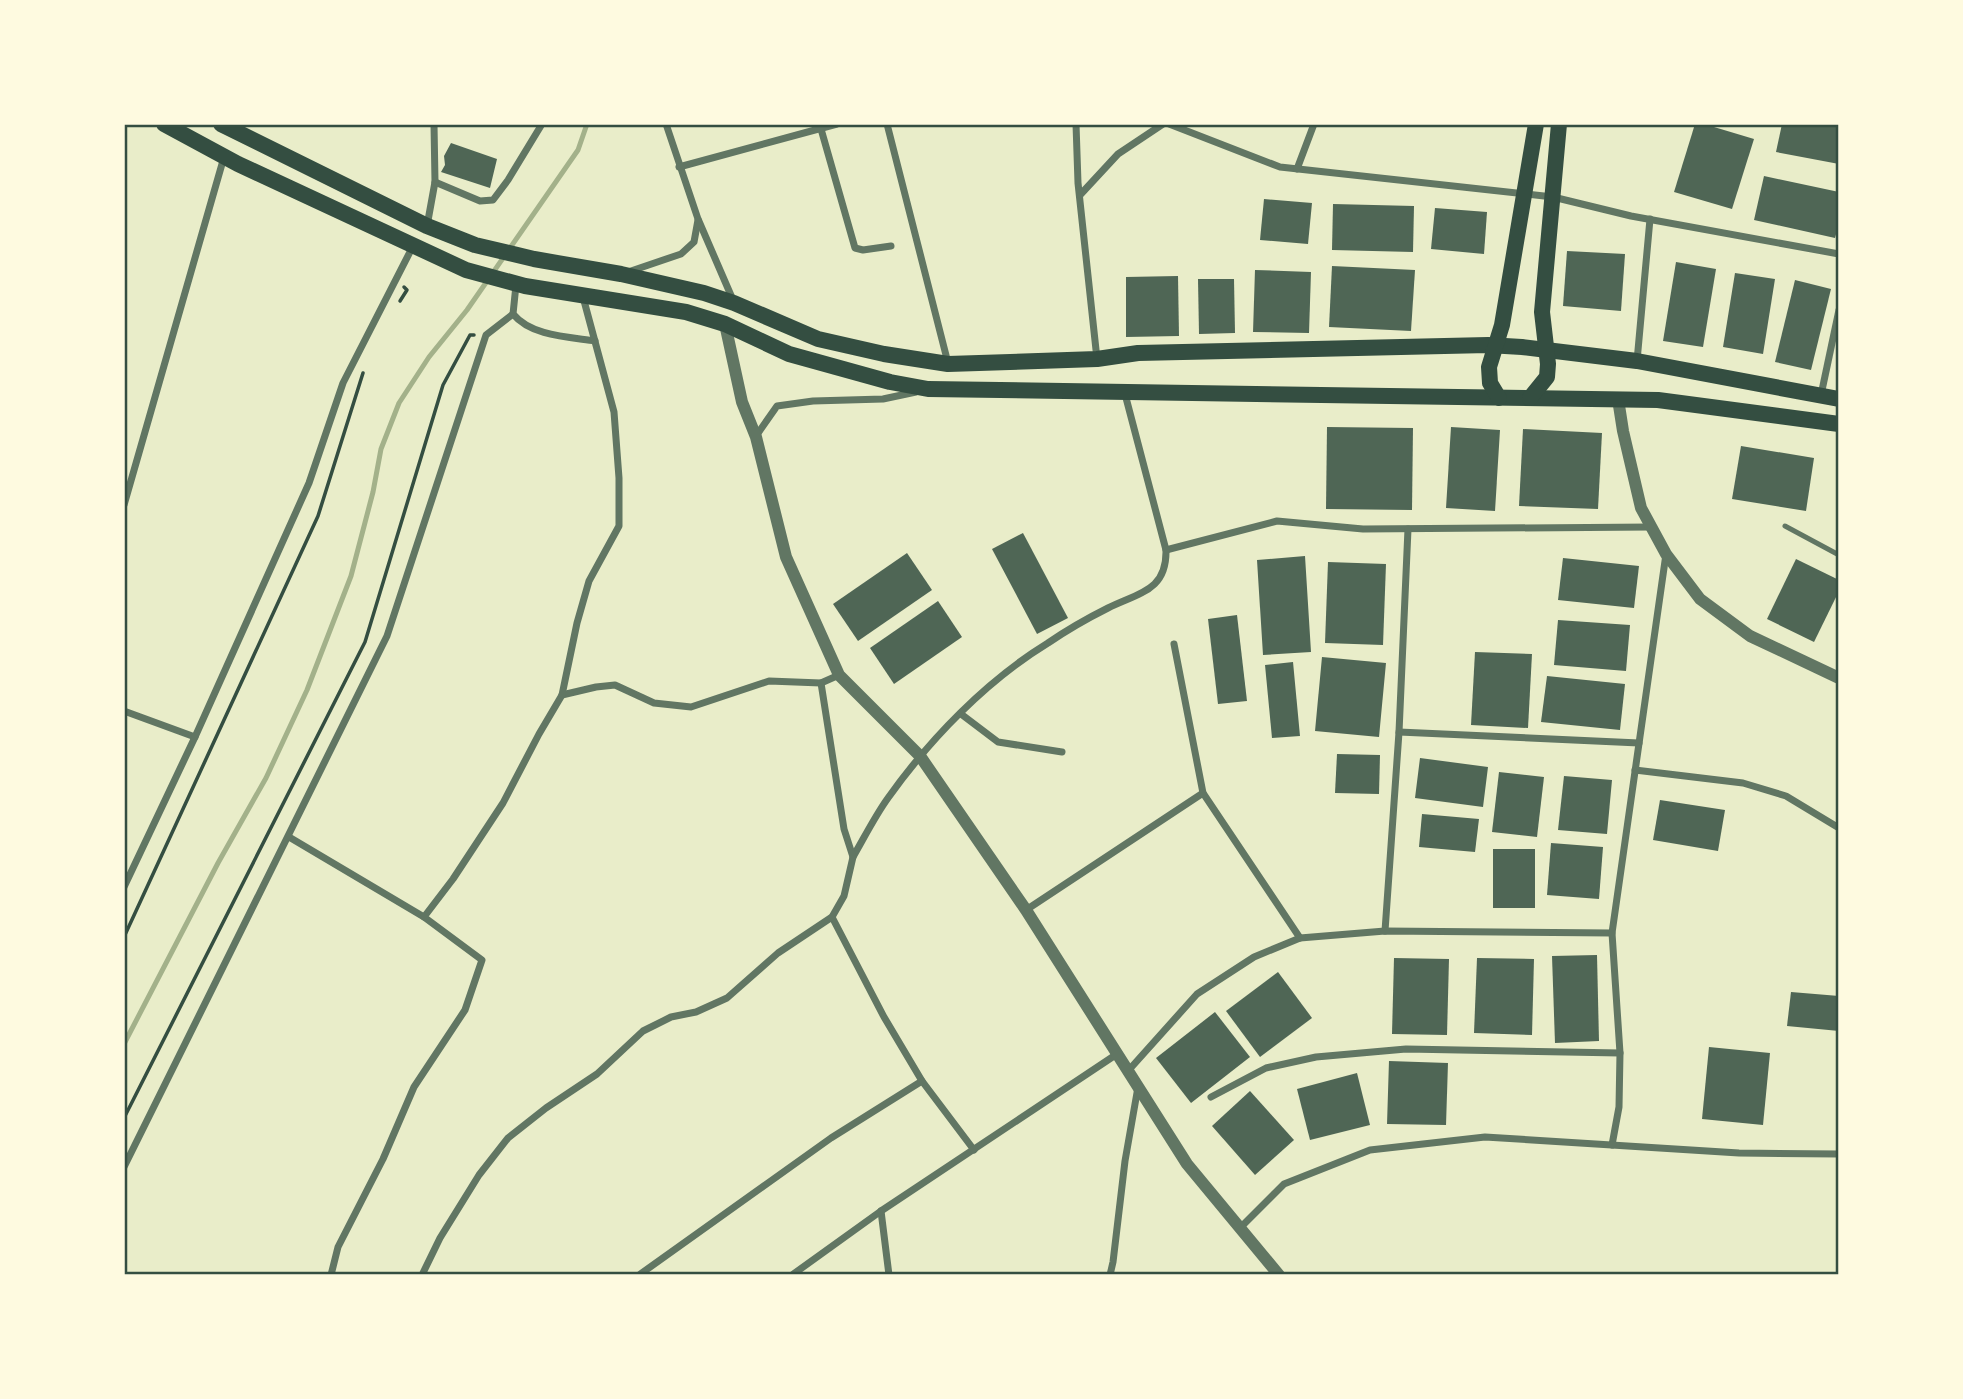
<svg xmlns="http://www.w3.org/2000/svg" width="1963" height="1399" viewBox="0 0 1963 1399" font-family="Montserrat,sans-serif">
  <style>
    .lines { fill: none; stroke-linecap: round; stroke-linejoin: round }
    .stream { stroke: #a3b18a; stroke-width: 5 }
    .building { fill: #4f6655 }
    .path { stroke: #344e41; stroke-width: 3.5 }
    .service { stroke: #617663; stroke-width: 5 }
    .minor { stroke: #617663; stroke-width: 7 }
    .tertiary { stroke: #617663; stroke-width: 12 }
    .primary { stroke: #344e41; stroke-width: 16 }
    .neatline { fill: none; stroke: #344e41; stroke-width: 2.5 }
  </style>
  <rect width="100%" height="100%" fill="#e9edc9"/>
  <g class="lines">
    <path class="stream" d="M124 1044 218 863 266 778 307 690 351 576 373 492 381 449 399 403 429 357 467 310 578 150 587 124"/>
  </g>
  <g class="building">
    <path d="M1695 124H1704L1754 139 1732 209 1674 192Z"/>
    <path d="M1782 124H1839V164L1776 152Z"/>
    <path d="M451 143 497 159 490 188 441 172 445 165 444 156Z"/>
    <path d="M1764 176 1839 192V223L1835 238 1754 220Z"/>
    <path d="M1264 199 1312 203 1308 244 1260 240Z"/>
    <path d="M1333 204 1414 206 1413 252 1332 250Z"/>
    <path d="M1435 208 1487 212 1484 254 1431 249Z"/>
    <path d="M1567 251 1625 254 1621 311 1563 306Z"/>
    <path d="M1676 262 1716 269 1703 347 1663 341Z"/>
    <path d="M1332 266 1415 270 1411 331 1329 327Z"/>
    <path d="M1255 270 1311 272 1309 333 1253 332Z"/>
    <path d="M1735 273 1775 279 1763 354 1723 347Z"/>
    <path d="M1178 276 1179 336 1126 337V277Z"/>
    <path d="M1198 279H1234L1235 333 1199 334Z"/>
    <path d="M1795 280 1831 289 1811 370 1775 362Z"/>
    <path d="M1327 427 1413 428 1412 510 1326 509Z"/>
    <path d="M1451 427 1500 430 1495 511 1446 508Z"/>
    <path d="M1523 429 1602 433 1598 509 1519 506Z"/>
    <path d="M1741 446 1814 458 1806 511 1732 499Z"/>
    <path d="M1023 533 1068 618 1037 634 992 549Z"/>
    <path d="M907 553 932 590 858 641 833 604Z"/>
    <path d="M1305 556 1311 652 1263 655 1257 560Z"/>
    <path d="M1563 558 1639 566 1634 608 1558 600Z"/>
    <path d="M1796 559 1839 580V591L1814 642 1767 619Z"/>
    <path d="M1328 562 1386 564 1383 645 1325 643Z"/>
    <path d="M938 601 962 637 894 684 870 648Z"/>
    <path d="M1237 615 1247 701 1218 704 1208 619Z"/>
    <path d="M1558 620 1630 625 1626 671 1554 665Z"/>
    <path d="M1475 652 1532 654 1528 728 1471 725Z"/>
    <path d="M1322 657 1386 663 1379 737 1315 731Z"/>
    <path d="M1293 662 1300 736 1272 738 1265 665Z"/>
    <path d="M1547 676 1625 684 1620 730 1541 722Z"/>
    <path d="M1337 754 1380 755 1379 794 1335 793Z"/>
    <path d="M1420 758 1488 767 1483 807 1415 798Z"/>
    <path d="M1499 772 1544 777 1537 837 1492 832Z"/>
    <path d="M1564 776 1612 780 1607 834 1558 830Z"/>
    <path d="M1660 800 1725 810 1718 851 1653 840Z"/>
    <path d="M1422 814 1479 819 1475 852 1419 847Z"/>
    <path d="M1551 843 1603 847 1599 899 1547 895Z"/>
    <rect x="1493" y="849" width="42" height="59"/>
    <path d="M1597 955 1599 1041 1555 1043 1552 956Z"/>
    <path d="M1394 958 1449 959 1447 1035 1392 1034Z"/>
    <path d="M1477 958 1534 959 1532 1035 1474 1033Z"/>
    <path d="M1278 972 1312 1018 1260 1057 1226 1011Z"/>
    <path d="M1791 992 1839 996V1031L1787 1026Z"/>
    <path d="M1215 1012 1250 1057 1191 1103 1156 1058Z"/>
    <path d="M1709 1047 1770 1053 1763 1125 1702 1119Z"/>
    <path d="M1389 1061 1448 1063 1446 1125 1387 1124Z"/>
    <path d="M1357 1073 1370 1125 1310 1140 1297 1089Z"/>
    <path d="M1250 1091 1294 1140 1255 1175 1212 1126Z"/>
  </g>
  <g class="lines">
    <g class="path">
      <path d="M400 301 407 290 404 287"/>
      <path d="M124 937 318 516 363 373"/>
      <path d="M124 1118 365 642 443 385 470 335H474"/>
    </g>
    <path class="service" d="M1785 526 1839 555"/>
    <g class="minor">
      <path d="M666 124 698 219 733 300"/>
      <path d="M887 124 948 363"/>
      <path d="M1076 124 1078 183 1097 359"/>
      <path d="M1169 124 1280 167 1553 197 1631 216 1839 254"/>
      <path d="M821 129 855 248 863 250 891 246"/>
      <path d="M679 167 837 124"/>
      <path d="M1297 169 1314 124"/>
      <path d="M435 182 480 201 493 200 508 180 542 124"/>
      <path d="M1080 195 1118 154 1163 124"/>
      <path d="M427 226 435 182 434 124"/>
      <path d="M628 272 681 254 694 242 698 220"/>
      <path d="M516 285 513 314C531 336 568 337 595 341"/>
      <path d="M1637 361 1650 219"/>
      <path d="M1821 395 1839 310"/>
      <path d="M756 436 777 406 813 401 883 399 916 392"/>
      <path d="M124 505 224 157"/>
      <path d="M1166 550 1277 521 1363 529 1651 527"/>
      <path d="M1174 644 1203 793 1300 938"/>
      <path d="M562 695 596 687 615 685 654 703 691 707 769 681 821 683"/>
      <path d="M124 711 195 737"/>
      <path d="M961 714 998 742 1062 752"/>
      <path d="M1399 732 1639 743"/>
      <path d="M1635 770 1743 783 1786 796 1839 828"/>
      <path d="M289 837 424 917"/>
      <path d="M853 857C864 838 875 816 888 798 930 739 986 681 1048 643 1067 630 1088 618 1108 608 1138 593 1167 591 1166 550L1125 394"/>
      <path d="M124 887 195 737 309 483 343 383 413 246"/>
      <path d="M1026 910 1203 793"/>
      <path d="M832 917 884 1017 922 1081 974 1150"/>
      <path d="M1385 931 1399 732 1408 529"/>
      <path d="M1128 1071 1197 994 1254 957 1300 938 1385 931 1612 933"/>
      <path d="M1211 1097 1266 1068 1316 1057 1406 1049 1620 1053"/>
      <path d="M1612 1145 1619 1107 1620 1053 1612 933 1666 554"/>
      <path d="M124 1167 387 636 486 335 513 314"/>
      <path d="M881 1211 889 1275"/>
      <path d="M1240 1228 1284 1184 1370 1150 1485 1137 1739 1153 1839 1154"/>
      <path d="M331 1275 338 1247 383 1159 414 1087 465 1010 482 960 424 917 453 879 503 803 539 734 562 695 577 623 589 581 619 526V478L614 412 583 297"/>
      <path d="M422 1275 440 1238 479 1175 508 1138 546 1108 597 1074 643 1031 671 1017 696 1012 727 998 778 953 832 917 844 896 853 857 844 829 821 683 839 675"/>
      <path d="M639 1275 831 1138 922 1081"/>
      <path d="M792 1275 881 1211 1117 1054"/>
      <path d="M1110 1275 1113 1262 1125 1161 1138 1087"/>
    </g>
    <g class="tertiary">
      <path d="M725 324 742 402 756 437 786 557 839 675 920 756 1026 910 1187 1164 1279 1275"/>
      <path d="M1618 399 1623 431 1641 508 1666 554 1700 599 1750 636 1839 678"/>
    </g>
    <g class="primary">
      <path d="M164 124 238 164 466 270 525 286 686 312 725 324 789 354 890 382 928 389 1658 400 1839 424"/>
      <path d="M221 124 427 226 475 245 534 259 621 274 704 293 734 303 818 339 884 354 948 364 1097 359 1138 353 1488 345 1522 347 1637 361 1839 399"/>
      <path d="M1499 398 1490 383 1489 367 1502 325 1536 124"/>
      <path d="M1530 398 1547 377 1548 364 1542 312 1559 124"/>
    </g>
  </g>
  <rect width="1963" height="1399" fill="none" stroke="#fefae0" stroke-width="252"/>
  <rect x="126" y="126" width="1711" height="1147" class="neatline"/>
</svg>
